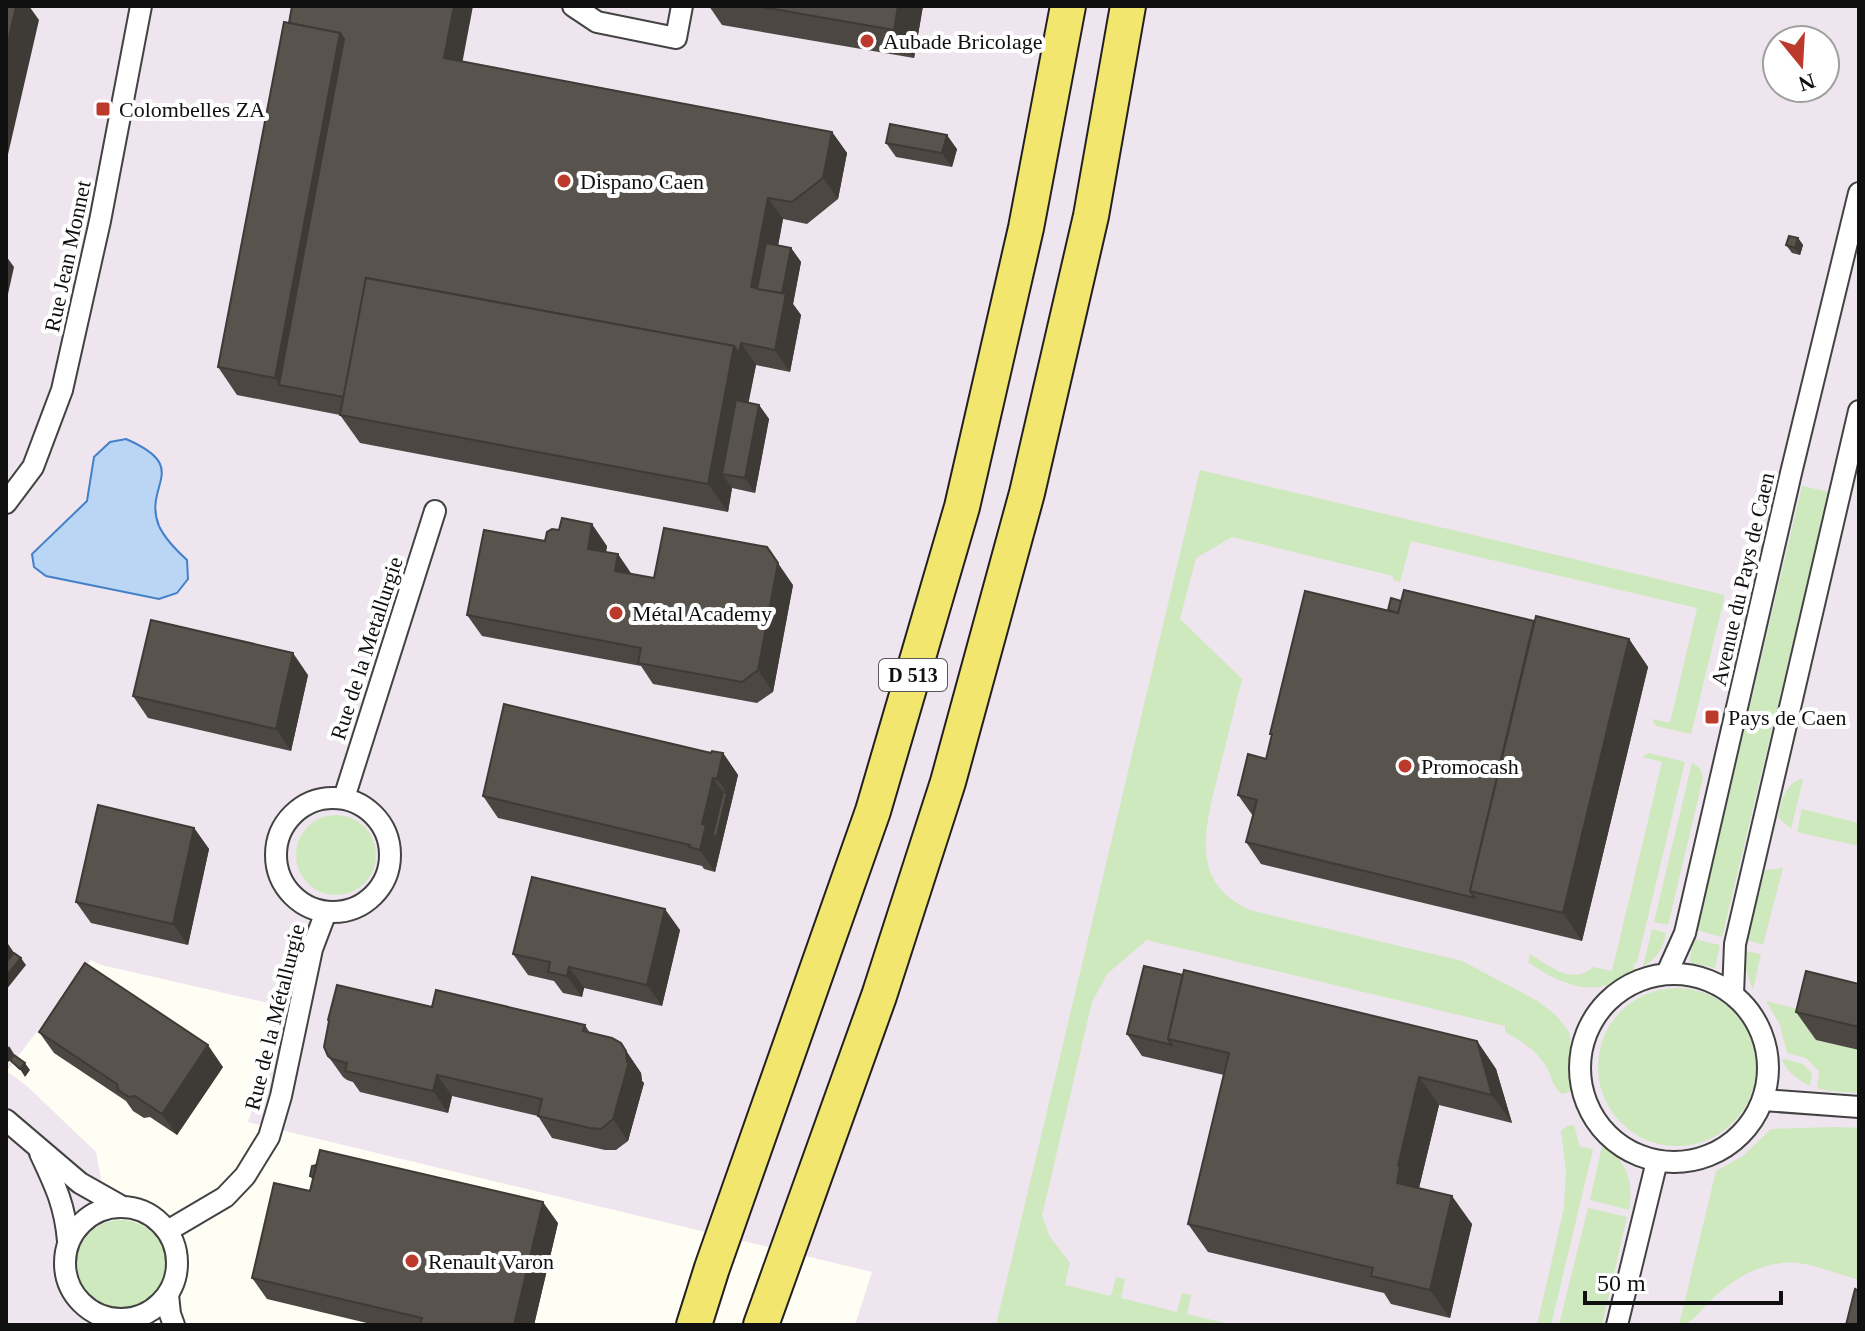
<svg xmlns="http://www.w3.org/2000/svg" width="1865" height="1331" viewBox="0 0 1865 1331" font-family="'Times New Roman',serif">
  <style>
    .industrial { fill: #eee5ee; fill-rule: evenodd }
    .green { fill: #cee9bd }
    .water { fill: #bad6f4; stroke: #4380c9; stroke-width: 2 }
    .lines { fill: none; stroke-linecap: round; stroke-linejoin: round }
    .street-casing { stroke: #434343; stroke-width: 24 }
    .primary-casing { stroke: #212121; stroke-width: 38 }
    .street { stroke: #fff; stroke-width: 20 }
    .primary { stroke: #f3e66f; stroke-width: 34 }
    .wall { fill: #4c4742 }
    .shaded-wall { fill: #3e3a36 }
    .building { fill: #58534d; stroke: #3e3a36; stroke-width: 2 }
    .poi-dot { fill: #bc3a2c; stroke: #fff; stroke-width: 3 }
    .labels { text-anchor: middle; stroke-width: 8; stroke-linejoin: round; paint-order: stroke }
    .shield { fill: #fff; stroke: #585858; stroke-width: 2 }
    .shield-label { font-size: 20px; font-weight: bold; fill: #101010 }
    .poi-label { font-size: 22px; fill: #101010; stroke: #fff; text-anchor: start }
    .street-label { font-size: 22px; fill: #101010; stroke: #fff }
  </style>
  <rect width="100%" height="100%" fill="#fffef4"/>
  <path class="industrial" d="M6 6H1859V1325H855L872 1272 248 1122 253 1107 277 1005 101 965 91 960 7 1071 28 1087 96 1152 128 1325H6ZM1777 40H1825V88H1777Z"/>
  <g class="green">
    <path d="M1200 470 1725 595 1691 734 1656 726 1652 719 1670 723 1697 608 1411 541 1400 582 1393 580V576L1232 537 1196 558 1180 619 1242 679C1234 710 1227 740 1219 771 1206 825 1186 884 1253 911L1462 961 1536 1000 1556 1015 1569 1032 1571 1044 1569 1068 1574 1090 1562 1094C1552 1087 1552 1076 1546 1066 1536 1050 1521 1041 1505 1032V1026L1147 940 1107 974 1092 1002 1042 1216 1050 1237 1070 1263 1065 1285 1111 1296 1116 1277 1125 1279 1121 1298 1177 1312 1182 1293 1191 1295 1187 1314 1233 1325H996Z"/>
    <path d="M1802 486 1829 492 1722 937 1697 930Z"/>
    <path d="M1649 753 1685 762 1637 962 1633 964 1635 970C1625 974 1616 982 1607 985 1580 994 1549 977 1528 962L1530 954C1549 966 1572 986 1593 967L1612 971 1662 762 1642 757Z"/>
    <path d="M1692 763 1700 768 1703 778 1668 925 1654 922Z"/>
    <path d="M1800 779 1803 780 1791 829 1778 817C1782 801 1783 787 1800 779Z"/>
    <path d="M1802 809 1859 823V846L1797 832Z"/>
    <circle cx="336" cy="855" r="40"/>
    <path d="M1783 868 1763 945 1748 940 1765 870Z"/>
    <path d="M1652 929 1666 933C1663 948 1657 959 1643 966Z"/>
    <path d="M1694 939 1720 945 1715 968 1689 962Z"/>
    <path d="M1746 951 1761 954 1753 990 1746 970Z"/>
    <circle cx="1677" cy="1067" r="79"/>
    <path d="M1766 1001 1822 1015 1816 1040 1859 1050V1093L1830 1091 1817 1088 1819 1071 1806 1058 1787 1053 1780 1025Z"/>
    <path d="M1785 1059 1803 1064 1812 1073 1810 1086C1798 1080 1787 1072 1782 1060Z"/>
    <path d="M1574 1125 1580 1147 1593 1149 1551 1325H1537L1564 1208 1566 1171 1561 1131 1567 1126Z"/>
    <path d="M1835 1127 1859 1128V1280C1839 1274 1818 1266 1798 1263 1765 1259 1730 1280 1708 1303 1699 1312 1693 1324 1679 1325L1716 1171 1743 1156 1771 1129Z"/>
    <path d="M1603 1142C1626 1164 1634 1178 1629 1210L1590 1200Z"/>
    <path d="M1588 1208 1627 1217 1602 1325H1559Z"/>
    <circle cx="121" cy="1265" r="45"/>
  </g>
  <path class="water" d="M126 439C193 468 142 485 159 526 165 539 176 550 187 560L188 579 177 593 159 599 46 576 34 567 32 554 87 501 94 457 110 442Z"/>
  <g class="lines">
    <g class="street-casing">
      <g id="street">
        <path d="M573 6 597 22 676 38 682 6"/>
        <path d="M6 503 33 467 62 390 100 221 141 6"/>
        <path d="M344 798 435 511"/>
        <circle cx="333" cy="855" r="57"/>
        <path d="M1667 973 1685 933 1791 473 1859 193"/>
        <circle cx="1674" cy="1068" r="94"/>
        <path d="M1733 994 1735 944 1859 411"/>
        <path d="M1763 1100 1859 1107"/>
        <path d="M6 1120 80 1183 119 1205"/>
        <path d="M40 1153C55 1185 65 1205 68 1241"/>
        <circle cx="121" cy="1263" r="56"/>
        <path d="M169 1230 225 1197 245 1176 269 1137 281 1096 312 949 326 912"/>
        <path d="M168 1295 170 1314 174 1325"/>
        <path d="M1617 1325 1657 1161"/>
      </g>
    </g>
    <g class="primary-casing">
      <g id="primary">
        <path d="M694 1325 712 1268 873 811 962 507 1026 228 1068 6"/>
        <path d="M761 1325 879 996 948 782 1027 493 1091 216 1128 6"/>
      </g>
    </g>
    <use href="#street" class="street"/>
    <use href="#primary" class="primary"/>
  </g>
  <g class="wall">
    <path d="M709 6H923L914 58 722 25Z"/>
    <path d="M289 23 462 62 832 132 847 153 838 199 807 224 783 219 778 246 791 248 801 262 793 304 801 315 790 372 756 365 748 403 759 405 769 419 755 493 732 488 728 512 360 443 340 415 237 395 218 367Z"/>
    <path d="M886 143 957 149 952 167 896 157Z"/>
    <path d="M1798 238 1803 245 1800 255 1792 253 1786 245Z"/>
    <path d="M545 541 607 546 606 552 632 574 654 578 793 585 773 692 757 703 653 684 641 666 482 636 467 615Z"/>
    <path d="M1401 601 1534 621 1629 639 1648 667 1582 941 1261 864 1246 842 1253 816 1238 795 1266 759 1272 736 1270 734 1388 610Z"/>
    <path d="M308 675 291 751 148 718 133 696Z"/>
    <path d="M711 753H723L738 775 715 872 704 869 702 866 498 818 483 796Z"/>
    <path d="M194 828 209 849 188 945 91 923 76 902Z"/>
    <path d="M680 930 662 1006 584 988 582 997 563 993 554 981 528 975 513 954Z"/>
    <path d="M1859 984V1050L1816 1040 1796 1012Z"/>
    <path d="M432 1007 585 1025 590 1033 621 1043 641 1073 642 1081 644 1083 628 1141 616 1150H605L552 1138 538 1116 452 1096 448 1113 360 1092 353 1082 347 1080 343 1077 328 1056 329 1022 328 1020Z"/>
    <path d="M39 1032 223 1067 177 1135 150 1117 144 1118 133 1111 126 1101 54 1053Z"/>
    <path d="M1127 1034 1477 1041 1496 1069 1512 1123 1439 1105 1419 1188 1472 1224 1450 1318 1391 1304 1384 1293 1208 1252 1188 1224 1224 1075 1142 1056Z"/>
    <path d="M310 1176 558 1223 534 1325H375L267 1299 252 1278 311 1188 313 1180Z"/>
  </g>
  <g class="shaded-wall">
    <path d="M16 6H29L39 20 6 163V51Z"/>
    <path d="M454 6H473L459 80 444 58Z"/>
    <path d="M898 6H923L914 58 894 30Z"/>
    <path d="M340 33 359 61 279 385 275 378Z"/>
    <path d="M832 132 847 153 838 199 823 178Z"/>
    <path d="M947 135 957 149 952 167 942 153Z"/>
    <path d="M768 198 783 219 769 293 751 287Z"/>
    <path d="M1798 238 1803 245 1800 255 1795 248Z"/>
    <path d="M791 248 801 262 793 304 801 315 790 372 775 350 782 295Z"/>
    <path d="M6 256 14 267 6 303Z"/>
    <path d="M741 343 756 365 734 476 722 474 732 488 728 512 708 484 734 346Z"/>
    <path d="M759 405 769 419 755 493 745 478Z"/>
    <path d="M592 524 607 546 603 570 588 549Z"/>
    <path d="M767 547 793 585 773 692 758 670Z"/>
    <path d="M618 554 633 576 615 571Z"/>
    <path d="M1629 639 1648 667 1582 941 1563 913Z"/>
    <path d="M293 653 308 675 291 751 276 729Z"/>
    <path d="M723 753 738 775 715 872 700 850 702 824 713 778 726 797 727 793 717 779Z"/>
    <path d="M194 828 209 849 188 945 173 924Z"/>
    <path d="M665 909 680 930 662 1006 647 985Z"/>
    <path d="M6 941 19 960 21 958 26 965 6 990Z"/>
    <path d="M569 967 584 988 582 997 567 976Z"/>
    <path d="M1477 1041 1496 1069 1512 1123 1492 1095Z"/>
    <path d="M208 1045 223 1067 177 1135 162 1114Z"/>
    <path d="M9 1046 14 1054 6 1065V1051Z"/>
    <path d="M626 1051 641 1073 642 1081 644 1083 628 1141 613 1119 627 1062Z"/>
    <path d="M25 1063 30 1070 25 1077 20 1069Z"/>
    <path d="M437 1075 452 1096 448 1113 433 1091Z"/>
    <path d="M1419 1077 1439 1105 1418 1192 1397 1183 1398 1166Z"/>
    <path d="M1452 1196 1472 1224 1450 1318 1430 1290Z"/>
    <path d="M543 1202 558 1223 534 1325H514Z"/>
  </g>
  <g class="building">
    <path d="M6 6H16L6 51Z"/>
    <path d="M292 6H454L444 58 832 132 823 178 792 202 768 198 751 287 786 294 775 350 741 343 739 353 734 346 366 278 344 397 279 385 344 39 340 33 289 23Z"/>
    <path d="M756 6H898L894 30Z"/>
    <path d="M284 22 340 33 275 378 218 367Z"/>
    <path d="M890 124 947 135 942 153 886 143Z"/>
    <path d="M1789 236 1798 238 1795 248 1786 245Z"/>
    <path d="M766 243 791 248 782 293 757 289Z"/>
    <path d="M366 278 734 346 708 484 340 415Z"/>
    <path d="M736 400 759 405 745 478 722 474Z"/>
    <path d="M562 518 592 524 588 549 618 554 615 571 654 578 664 528 767 547 778 563 758 670 742 682 638 663 641 648 467 615 484 530 545 541 547 532 552 529 559 530Z"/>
    <path d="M1404 590 1534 621 1470 891 1475 898 1246 842 1257 800 1238 795 1248 754 1266 759 1272 734H1270L1305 591 1398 613Z"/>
    <path d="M1391 598 1401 601 1398 613 1388 610Z"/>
    <path d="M1536 616 1629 639 1563 913 1470 891Z"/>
    <path d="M151 620 293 653 276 729 133 696Z"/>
    <path d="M504 704 711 753 712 751 723 753 717 779 713 778 702 824 706 825 700 850 689 847 690 845 483 796Z"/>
    <path d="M723 792 727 793 716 839 713 834Z"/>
    <path d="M98 805 194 828 173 924 76 902Z"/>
    <path d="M532 877 665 909 647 985 569 967 567 976 548 972 550 962 513 954Z"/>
    <path d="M14 953 21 958 8 974 6 971V962Z"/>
    <path d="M85 963 208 1045 162 1114 135 1096 129 1097 118 1090 117 1084 39 1032Z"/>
    <path d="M1144 966 1183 975 1168 1039 1172 1045 1127 1034Z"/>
    <path d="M1184 970 1477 1041 1492 1095 1419 1077 1398 1166 1400 1167 1397 1183 1452 1196 1430 1290 1371 1276 1373 1268 1188 1224 1229 1053 1168 1039Z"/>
    <path d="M1806 971 1859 984V1027L1796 1012Z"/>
    <path d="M337 985 432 1007 436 990 585 1025 583 1031 612 1038 621 1043 626 1051 627 1062H629L613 1119 601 1129 590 1128 538 1116 542 1099 437 1075 433 1091 345 1071 347 1063 332 1059 328 1056 324 1047 329 1021 328 1020Z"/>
    <path d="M14 1055 25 1063 20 1069 10 1060Z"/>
    <path d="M320 1150 543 1202 514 1325H420L422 1318 252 1278 274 1183 310 1191Z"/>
    <path d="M316 1165 313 1177 310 1176 312 1166Z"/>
    <path d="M1855 1289 1859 1291V1325H1846Z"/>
  </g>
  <g class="poi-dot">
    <circle cx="867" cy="41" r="8"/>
    <rect x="95" y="101" width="16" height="16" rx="4"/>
    <circle cx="564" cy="181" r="8"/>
    <circle cx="616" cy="613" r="8"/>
    <rect x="1704" y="709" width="16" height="16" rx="4"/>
    <circle cx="1405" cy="766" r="8"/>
    <circle cx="412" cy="1261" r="8"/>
  </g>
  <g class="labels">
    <rect class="shield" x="879" y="659" width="68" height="32" rx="6"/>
    <g class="shield-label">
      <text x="913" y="682">D 513</text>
    </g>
    <g class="poi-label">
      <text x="883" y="49">Aubade Bricolage</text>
      <text x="119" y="117">Colombelles ZA</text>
      <text x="580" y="189">Dispano Caen</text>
      <text x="632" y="621">Métal Academy</text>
      <text x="1728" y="725">Pays de Caen</text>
      <text x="1421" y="774">Promocash</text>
      <text x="428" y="1269">Renault Varon</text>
    </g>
    <g class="street-label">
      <text transform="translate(67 256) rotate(-78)" y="8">Rue Jean Monnet</text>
      <text transform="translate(1742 579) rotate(-77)" y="8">Avenue du Pays de Caen</text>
      <text transform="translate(366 648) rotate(-72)" y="8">Rue de la Metallurgie</text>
      <text transform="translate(274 1017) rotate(-76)" y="8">Rue de la Métallurgie</text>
    </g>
  </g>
  <rect width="1865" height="1331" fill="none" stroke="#101010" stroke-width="16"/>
  <g transform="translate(1801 64) rotate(162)"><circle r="38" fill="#ffffff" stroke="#9f9f9f" stroke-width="2"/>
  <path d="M0-6L14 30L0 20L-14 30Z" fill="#bc3a2c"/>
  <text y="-12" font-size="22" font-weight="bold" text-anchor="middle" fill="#101010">N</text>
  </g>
  <path d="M1585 1291v12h196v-12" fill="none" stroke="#101010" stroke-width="4"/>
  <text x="1597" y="1291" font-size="24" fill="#101010" stroke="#ffffff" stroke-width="6" paint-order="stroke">50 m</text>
</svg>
